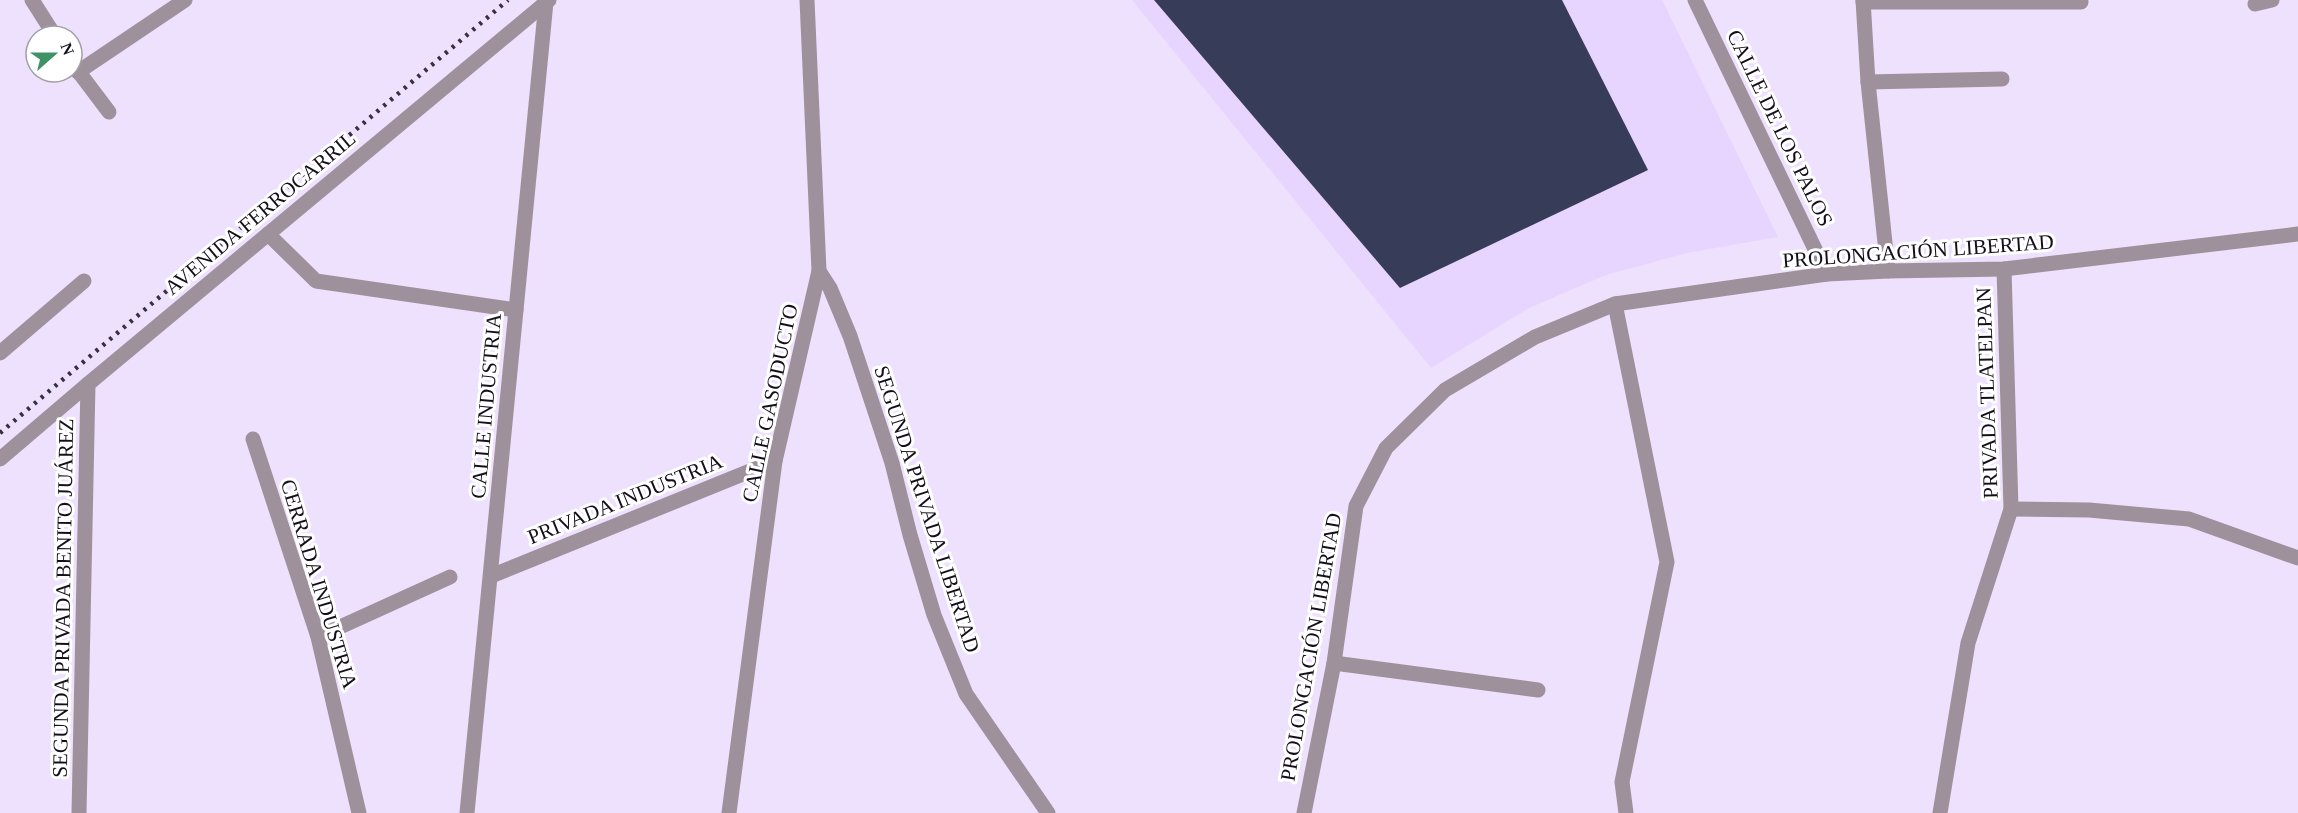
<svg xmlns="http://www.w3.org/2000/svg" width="2298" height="813" viewBox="0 0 2298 813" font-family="Georgia,serif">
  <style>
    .built { fill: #e8d5ff }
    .building { fill: #373c58 }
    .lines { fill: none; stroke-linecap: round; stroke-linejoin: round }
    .minor { stroke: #9f919b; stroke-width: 15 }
    .rail { stroke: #36303e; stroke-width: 4.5; stroke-dasharray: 3 6; stroke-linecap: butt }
    .labels { text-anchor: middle; stroke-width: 6; stroke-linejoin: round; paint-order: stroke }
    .street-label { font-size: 21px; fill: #130e19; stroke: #fff }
  </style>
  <rect width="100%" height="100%" fill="#ede1fd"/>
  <path class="built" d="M1132 0H1662L1778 237 1687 253 1606 275 1529 308 1431 368Z"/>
  <path class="building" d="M1154 0H1562L1648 170 1400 288Z"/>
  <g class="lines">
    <g class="minor">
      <path d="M32 0 55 36"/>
      <path d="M1695 0 1827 274"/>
      <path d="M1863 0 1868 82 1888 271"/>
      <path d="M1863 2H2081"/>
      <path d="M2255 4 2272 0"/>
      <path d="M72 63 109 112"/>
      <path d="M78 72 185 0"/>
      <path d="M1868 82 2002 79"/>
      <path d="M268 234 316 281 516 310"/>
      <path d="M819 271 830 288 850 336 892 463 910 535 934 615 966 694 1048 813"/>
      <path d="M1615 304 1667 562 1622 782 1626 813"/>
      <path d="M0 353 84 281"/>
      <path d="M253 439 318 637 359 813"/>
      <path d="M0 459 88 384 549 0"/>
      <path d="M2011 509 2089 510 2189 519 2298 558"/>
      <path d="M491 576 775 461"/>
      <path d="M318 637 450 577"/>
      <path d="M1334 663 1538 690"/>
      <path d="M79 813 88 384"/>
      <path d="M467 813 546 2"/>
      <path d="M729 813 775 461 819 271 807 0"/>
      <path d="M1304 813 1334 663 1356 506 1386 448 1445 390 1535 337 1615 304 1827 274 1888 271 2004 269 2298 234"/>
      <path d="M1940 813 1968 643 2011 509 2004 269"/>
    </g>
    <path class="rail" d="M0 433 508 0"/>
  </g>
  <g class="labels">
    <g class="street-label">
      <text transform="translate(1780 128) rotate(64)" y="7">CALLE DE LOS PALOS</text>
      <text transform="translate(260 213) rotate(-40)" y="7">AVENIDA FERROCARRIL</text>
      <text transform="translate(1918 251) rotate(-4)" y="7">PROLONGACIÓN LIBERTAD</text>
      <text transform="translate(1987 393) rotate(-92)" y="7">PRIVADA TLATELPAN</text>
      <text transform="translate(770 403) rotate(-78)" y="7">CALLE GASODUCTO</text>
      <text transform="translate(486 406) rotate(-85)" y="7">CALLE INDUSTRIA</text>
      <text transform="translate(625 499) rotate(-22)" y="7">PRIVADA INDUSTRIA</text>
      <text transform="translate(927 509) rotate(72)" y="7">SEGUNDA PRIVADA LIBERTAD</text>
      <text transform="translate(319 584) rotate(73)" y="7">CERRADA INDUSTRIA</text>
      <text transform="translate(63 598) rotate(-89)" y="7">SEGUNDA PRIVADA BENITO JUÁREZ</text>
      <text transform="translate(1311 647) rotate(-80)" y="7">PROLONGACIÓN LIBERTAD</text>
    </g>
  </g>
  <g transform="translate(54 54) rotate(69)"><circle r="28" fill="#ffffff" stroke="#a19fa3" stroke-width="1.5"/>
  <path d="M0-4.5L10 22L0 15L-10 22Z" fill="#3e9265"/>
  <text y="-9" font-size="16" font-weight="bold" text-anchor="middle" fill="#130e19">N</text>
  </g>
</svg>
